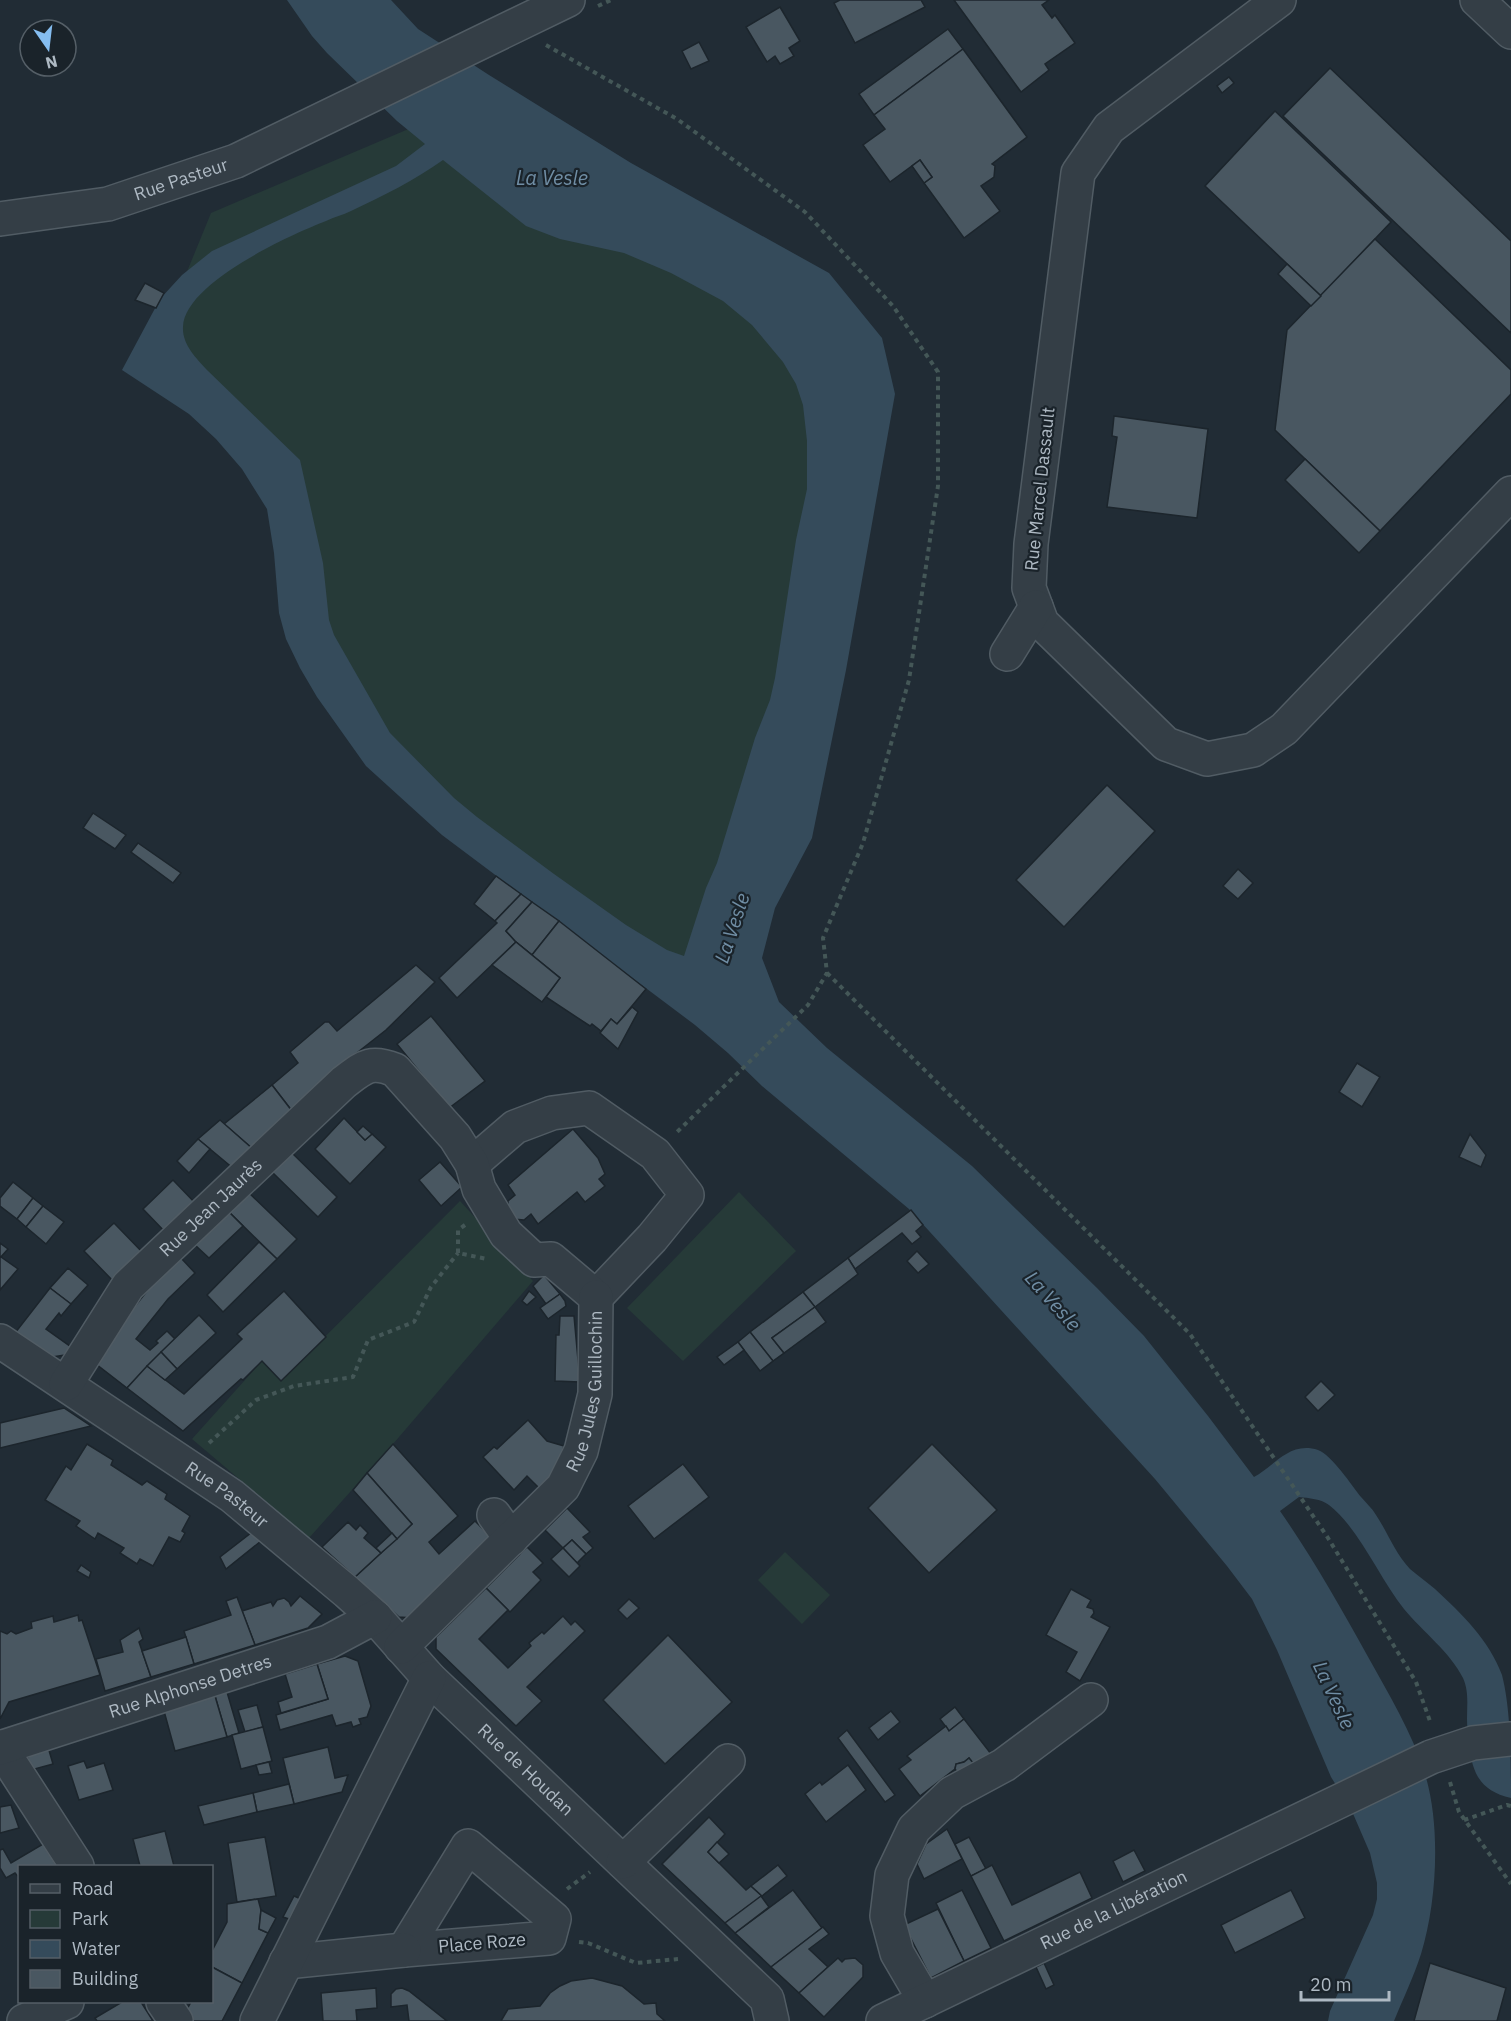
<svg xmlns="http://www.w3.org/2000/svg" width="1511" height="2021" viewBox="0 0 1511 2021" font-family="'IBM Plex Sans',sans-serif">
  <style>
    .green { fill: #263a38 }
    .water { fill: #354b5b; fill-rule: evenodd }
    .building { fill: #495761; stroke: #1c252c; stroke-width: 1.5 }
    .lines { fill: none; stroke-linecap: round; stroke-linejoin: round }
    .minor-casing { stroke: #515c64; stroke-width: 36 }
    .path { stroke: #445757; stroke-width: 4; stroke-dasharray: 4.5 4.5; stroke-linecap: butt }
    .minor { stroke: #343e46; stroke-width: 33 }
    .labels { text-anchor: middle; stroke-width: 4.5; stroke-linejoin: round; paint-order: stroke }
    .street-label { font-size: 18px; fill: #aeb9c3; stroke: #1a232a }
    .water-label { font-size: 20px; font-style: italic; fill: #708ea5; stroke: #1a232a }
  </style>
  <rect width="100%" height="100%" fill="#212c35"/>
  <g class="green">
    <path d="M479 99 873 369 745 980 666 992 382 753 288 572 272 473 159 340 211 213Z"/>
    <path d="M739 1192 796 1251 683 1361 627 1308Z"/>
    <path d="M460 1201 533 1281 393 1444 309 1538 192 1439 262 1361 281 1381Z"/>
    <path d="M785 1552 830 1595 802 1624 758 1580Z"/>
  </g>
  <path class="water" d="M287 0H391L418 29 489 75 631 163 829 273 882 338 895 394 846 670 812 838 775 908 762 958 779 1002 827 1048 972 1166 1097 1288 1144 1336 1208 1416 1254 1477C1275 1466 1289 1441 1318 1450 1332 1455 1352 1486 1361 1497 1366 1503 1372 1508 1376 1515 1388 1533 1395 1553 1410 1569 1418 1576 1427 1582 1435 1589 1462 1614 1489 1640 1502 1675 1511 1710 1511 1760 1511 1798 1481 1791 1473 1775 1469 1746 1468 1737 1467 1728 1467 1719 1467 1705 1469 1691 1463 1678 1450 1652 1423 1632 1404 1609 1380 1579 1358 1527 1329 1505 1321 1499 1309 1498 1299 1497L1280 1511C1312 1557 1340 1606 1367 1655 1388 1693 1412 1732 1425 1774 1441 1826 1437 1902 1421 1954 1414 1976 1403 1999 1394 2021H1328L1330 2011 1373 1915 1377 1899V1883L1370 1853 1351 1809 1331 1777 1277 1650 1252 1599 1227 1566 1155 1479 909 1209 762 1086 728 1053 695 1025 442 835 366 766 317 697 300 668 286 639 279 613 274 553 267 509 242 469 216 439 189 414 122 370 160 299 182 275 212 251 396 166 425 144 397 121 327 53 312 36ZM443 160 526 226 560 239 624 253 671 273 723 301 752 325 783 362 796 384 803 405 807 441V489L796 540 775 678 770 700 755 738 717 863 706 888 684 956 667 950 626 925 554 874 477 817 454 798 390 733 334 635 329 620 323 563 300 460 207 370C196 358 182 344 183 327 184 283 290 235 326 221 334 217 343 215 351 211 383 196 415 180 443 160Z"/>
  <g class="building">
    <path d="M840 0H921L925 7 855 43 834 3Z"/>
    <path d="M954 0H1049L1042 5 1052 18 1055 15 1075 43 1045 64 1049 70 1021 92Z"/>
    <path d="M780 7 800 41 789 48 794 56 780 64 775 56 767 62 746 27Z"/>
    <path d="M948 29 963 49 874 115 859 94Z"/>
    <path d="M699 42 709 61 691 69 682 51Z"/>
    <path d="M963 49 1027 137 992 164 995 166 994 177 981 186 1000 211 964 238 924 183 932 177 920 160 890 182 863 145 885 129 874 115Z"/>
    <path d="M1330 68 1511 241V333L1283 116Z"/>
    <path d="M1229 77 1234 83 1222 93 1217 86Z"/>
    <path d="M1275 111 1391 222 1321 296 1205 186Z"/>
    <path d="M920 160 932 177 924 183 912 166Z"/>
    <path d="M1375 239 1511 370V394L1380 531 1275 430 1287 330Z"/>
    <path d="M1287 264 1321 296 1311 306 1278 274Z"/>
    <path d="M145 283 164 293 156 308 135 300Z"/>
    <path d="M1114 416 1208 429 1197 518 1107 507 1117 437 1112 436Z"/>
    <path d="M1305 459 1380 531 1359 553 1285 480Z"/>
    <path d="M1107 785 1155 831 1064 927 1016 880Z"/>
    <path d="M93 813 126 835 115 849 83 828Z"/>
    <path d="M138 843 181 873 173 883 131 852Z"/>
    <path d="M1238 869 1253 883 1238 899 1223 886Z"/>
    <path d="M496 876 521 894 495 921 474 904Z"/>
    <path d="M521 894 532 902 506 931 516 942 457 998 439 978 497 923 495 921Z"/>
    <path d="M532 902 559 921 532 955 516 942 506 931Z"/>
    <path d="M559 921 646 989 617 1024 611 1019 601 1031 592 1024 590 1026 546 997 560 978 516 942 532 955Z"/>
    <path d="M516 942 560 978 542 1002 492 965Z"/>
    <path d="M416 965 435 982 386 1030 330 1074 292 1111 272 1085 298 1063 290 1052 325 1022H329L337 1031Z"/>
    <path d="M632 1007 638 1012 618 1049 600 1033 611 1019 617 1024Z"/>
    <path d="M431 1016 485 1081 449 1108 397 1044Z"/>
    <path d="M1357 1063 1380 1077 1362 1107 1339 1092Z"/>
    <path d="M272 1085 292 1111 254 1150 224 1124Z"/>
    <path d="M344 1118 365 1140 372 1134 386 1147 350 1184 315 1149Z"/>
    <path d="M220 1120 254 1150 234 1169 198 1139Z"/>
    <path d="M363 1126 372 1134 365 1140 357 1132Z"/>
    <path d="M573 1129 598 1158 605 1174 599 1179 605 1186 585 1202 577 1192 538 1224 531 1214 524 1220 513 1219 508 1211V1201L515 1195 508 1185Z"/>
    <path d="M1470 1134 1486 1155 1481 1167 1459 1157Z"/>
    <path d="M198 1139 210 1149 189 1173 177 1161Z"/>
    <path d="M291 1152 337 1197 318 1217 272 1172Z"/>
    <path d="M440 1162 462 1187 441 1206 419 1180Z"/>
    <path d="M173 1180 197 1205 168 1235 143 1209Z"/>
    <path d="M13 1182 33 1198 17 1219 0 1206V1198Z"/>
    <path d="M249 1193 297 1239 277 1259 229 1212Z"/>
    <path d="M33 1198 43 1206 26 1227 17 1219Z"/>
    <path d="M43 1206 64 1222 46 1244 26 1227Z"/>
    <path d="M911 1210 923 1225 916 1231 921 1237 912 1244 902 1233 855 1269 848 1258Z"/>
    <path d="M229 1212 243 1226 209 1258 195 1245Z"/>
    <path d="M114 1223 145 1255 116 1284 84 1251Z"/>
    <path d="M259 1242 277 1259 223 1312 207 1295Z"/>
    <path d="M0 1243 8 1249 0 1258Z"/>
    <path d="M917 1251 929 1264 918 1273 907 1261Z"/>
    <path d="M1 1257 18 1269 0 1290V1258Z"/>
    <path d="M181 1258 195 1273 168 1299 136 1339 150 1350 158 1343 156 1341 167 1331 175 1339 127 1388 96 1364 128 1315 151 1286Z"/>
    <path d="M848 1258 858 1274 815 1307 803 1292Z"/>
    <path d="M68 1268 88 1285 71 1304 50 1288Z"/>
    <path d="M544 1275 560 1294 546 1304 533 1286Z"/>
    <path d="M50 1288 71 1304 61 1316 59 1313 46 1329 71 1347 65 1355 52 1357 15 1333Z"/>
    <path d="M284 1291 326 1337 281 1381 262 1361 243 1380 241 1379 183 1431 127 1388 147 1366 184 1394 242 1339 237 1334Z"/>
    <path d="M529 1291 536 1297 527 1305 522 1301Z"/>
    <path d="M803 1292 815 1307 772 1338 784 1353 773 1361 750 1332Z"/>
    <path d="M560 1294 565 1301 566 1306 548 1319 540 1308Z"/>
    <path d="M815 1307 826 1322 784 1353 772 1338Z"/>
    <path d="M199 1315 216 1333 177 1369 161 1352Z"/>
    <path d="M560 1316H574L580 1382 555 1381 556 1335H559Z"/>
    <path d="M750 1332 773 1361 760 1371 738 1342Z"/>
    <path d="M738 1342 744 1350 724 1365 717 1357Z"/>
    <path d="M161 1352 177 1369 165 1380 147 1366Z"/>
    <path d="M1321 1381 1335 1395 1318 1411 1305 1397Z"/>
    <path d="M64 1408 91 1426 0 1448V1423Z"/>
    <path d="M528 1420 547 1441 564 1446 554 1480 542 1491 527 1476 514 1490 483 1457 494 1447 497 1449Z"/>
    <path d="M87 1444 113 1460 111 1465 142 1485 147 1481 167 1494 165 1499 190 1516 182 1531 185 1533 180 1542 169 1537 153 1566 140 1559 137 1564 120 1553 124 1548 98 1533 95 1539 76 1526 80 1521 45 1500 66 1466 71 1470Z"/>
    <path d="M393 1444 458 1516 429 1542 439 1554 475 1521 493 1539 413 1618 399 1617 355 1577 412 1524 367 1473Z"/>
    <path d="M932 1444 997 1510 929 1573 868 1508Z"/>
    <path d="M683 1464 709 1497 654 1539 628 1506Z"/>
    <path d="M367 1473 412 1524 397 1539 353 1490Z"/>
    <path d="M567 1508 590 1532 583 1537 593 1548 586 1554 572 1540 563 1548 545 1530Z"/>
    <path d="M348 1522 356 1530 360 1525 368 1533 364 1538 381 1553 355 1577 322 1547Z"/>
    <path d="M251 1533 261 1541 226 1569 220 1557Z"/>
    <path d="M392 1533 397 1539 381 1553 376 1548Z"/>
    <path d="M572 1540 586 1554 577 1563 563 1548Z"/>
    <path d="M527 1547 543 1563 533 1572 541 1580 510 1612 486 1588Z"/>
    <path d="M563 1548 580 1566 569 1577 551 1559Z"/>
    <path d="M81 1565 91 1572 89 1578 77 1571Z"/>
    <path d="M486 1588 508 1610 479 1639 508 1668 531 1646 529 1643 542 1632 544 1634 563 1616 571 1625 575 1621 585 1631 527 1687 542 1701 516 1726 436 1649V1637Z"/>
    <path d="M1071 1589 1091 1600 1087 1607 1093 1609 1094 1613 1091 1617 1110 1627 1080 1681 1066 1672 1077 1652 1046 1635Z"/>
    <path d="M300 1596 322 1614 308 1628 255 1645 242 1611 271 1602 273 1606 277 1600 284 1598 289 1602 291 1606Z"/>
    <path d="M237 1597 255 1645 194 1664 184 1631 231 1615 226 1601Z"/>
    <path d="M629 1599 639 1608 627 1619 618 1610Z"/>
    <path d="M78 1615 79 1621 82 1620 100 1675 9 1702 0 1719V1631L7 1634 11 1631 16 1634 32 1628 31 1622 53 1616 54 1622Z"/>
    <path d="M139 1628 143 1639 139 1642 151 1677 105 1691 96 1659 123 1652 120 1640Z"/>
    <path d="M668 1635 732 1702 665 1764 603 1700Z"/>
    <path d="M186 1637 194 1664 151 1677 142 1651Z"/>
    <path d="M345 1656 358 1661 371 1706 367 1717 359 1719 361 1724 353 1727 351 1722 336 1726 332 1715 280 1730 276 1715 328 1699 317 1664Z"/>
    <path d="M317 1664 328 1699 281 1713 278 1702 292 1697 285 1674Z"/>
    <path d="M227 1692 239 1733 227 1737 215 1696Z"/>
    <path d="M215 1696 227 1737 175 1751 164 1711Z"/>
    <path d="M257 1705 263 1727 245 1732 238 1710Z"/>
    <path d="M955 1707 964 1719 949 1731 940 1719Z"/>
    <path d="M891 1711 900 1722 878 1740 869 1728Z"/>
    <path d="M964 1719 995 1759 979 1771 969 1758 964 1762 956 1764 955 1769 920 1796 899 1769 911 1760 907 1756 946 1726 949 1731Z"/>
    <path d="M263 1727 272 1761 241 1769 232 1735Z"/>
    <path d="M847 1730 895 1795 885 1802 838 1738Z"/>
    <path d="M48 1747 53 1764 31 1770 26 1762 31 1752Z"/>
    <path d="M328 1747 335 1778 348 1775 342 1792 294 1804 283 1758Z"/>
    <path d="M969 1758 974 1764 959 1775 955 1769 956 1764 964 1762Z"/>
    <path d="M84 1761 87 1768 104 1763 113 1790 79 1800 68 1766Z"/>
    <path d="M269 1762 272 1773 259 1775 256 1765Z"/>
    <path d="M848 1765 866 1790 826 1822 805 1794 820 1782 822 1785Z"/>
    <path d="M289 1784 294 1804 257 1812 253 1793Z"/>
    <path d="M253 1793 257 1812 204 1825 198 1806Z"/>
    <path d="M11 1805 19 1828 0 1833V1807Z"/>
    <path d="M709 1817 725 1834 708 1852 746 1890 751 1886 762 1896 725 1923 662 1864Z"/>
    <path d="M947 1829 962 1859 924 1879 917 1864 926 1844Z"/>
    <path d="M165 1831 174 1866H140L133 1839Z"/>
    <path d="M265 1837 276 1896 237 1902 228 1843Z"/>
    <path d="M969 1837 986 1869 971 1876 955 1844Z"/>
    <path d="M717 1842 729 1854 719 1863 708 1852Z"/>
    <path d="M43 1844 57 1866H20V1879L15 1873 6 1878 0 1868V1850L3 1849 11 1863Z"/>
    <path d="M1134 1850 1145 1871 1123 1882 1113 1861Z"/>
    <path d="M778 1865 787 1876 762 1896 751 1886Z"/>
    <path d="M992 1865 1012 1905 1080 1872 1092 1898 1004 1941 971 1876Z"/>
    <path d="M793 1890 822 1928 771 1967 735 1933Z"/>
    <path d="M962 1890 991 1948 964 1961 936 1903Z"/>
    <path d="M1291 1890 1305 1918 1235 1953 1221 1925Z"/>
    <path d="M294 1896 301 1899 289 1919 283 1917Z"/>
    <path d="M761 1896 769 1907 735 1933 725 1923Z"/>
    <path d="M258 1899 261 1910 259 1929 268 1933 242 1983 212 1967V1951L227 1922V1904Z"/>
    <path d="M938 1909 964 1961 931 1978 905 1927 906 1924Z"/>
    <path d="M261 1910 276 1918 268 1933 259 1929Z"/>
    <path d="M823 1927 829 1934 809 1949 828 1967 799 1993 771 1967Z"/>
    <path d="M838 1958 842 1962 845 1959 855 1958 863 1965V1977L824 2017 799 1993Z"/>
    <path d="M1044 1963 1054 1985 1046 1989 1036 1967Z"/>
    <path d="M1430 1963 1506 1988 1497 2021H1414Z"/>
    <path d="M212 1967 242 1983 222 2021H190L185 2013 191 2002H212Z"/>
    <path d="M592 1978 622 1986 644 2004 656 2003 657 2014 665 2021H501L508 2009 540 2006 550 1993 560 1986 571 1981Z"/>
    <path d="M376 1988 377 2008 356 2010 357 2021H323L321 1993Z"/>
    <path d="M402 1988 409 1991 447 2021H409L407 2005 391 2007V1994L396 1989Z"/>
    <path d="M122 2002H141L153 2021H97L95 2018Z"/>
  </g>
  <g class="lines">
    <g class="minor-casing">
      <g id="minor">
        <path d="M1279 0 1109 128 1078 173 1031 544 1029 588 1042 623 1166 744 1207 759 1253 750 1284 729 1511 493"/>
        <path d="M1477 0 1511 32"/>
        <path id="s1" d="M0 219 108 204 236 161 568 0"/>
        <path d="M1007 654 1036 607"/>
        <path d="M472 1164 515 1127 552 1113 589 1108 655 1154 687 1195 652 1238 596 1297"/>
        <path id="s2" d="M0 1341 232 1496 347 1592 375 1617 429 1678 767 1999 772 2021"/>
        <path id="s3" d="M66 1384 128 1286 344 1082C364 1067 370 1060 395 1070L455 1137 472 1164 479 1189 506 1234 534 1260 551 1259 596 1297"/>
        <path d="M494 1515 511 1539"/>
        <path id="s4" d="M401 1647 563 1487 581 1451 595 1394 596 1297"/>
        <path d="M0 1747 77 1866"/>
        <path id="s5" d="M0 1748 328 1642 375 1617"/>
        <path d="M468 1846 554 1919 549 1938 404 1950Z"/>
        <path d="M623 1862 728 1761"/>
        <path d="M286 1962 404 1950"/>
        <path d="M925 2001 897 1953 887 1916 892 1875 914 1829 952 1793 1004 1765 1091 1700"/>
        <path d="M163 2002 176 2021"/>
        <path d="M24 2021 67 2002"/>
        <path d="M257 2021 429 1678"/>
        <path id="s6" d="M883 2021 1431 1757 1473 1743 1511 1739"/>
      </g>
    </g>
    <g class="path">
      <path d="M598 6 611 0"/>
      <path d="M546 45 677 119 805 212 893 306 938 372V486L909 680 863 843 823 938 827 973 808 1005 677 1132"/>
      <path d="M827 973 1190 1334 1328 1538 1416 1682 1431 1724"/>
      <path d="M465 1225 458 1230V1253L487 1259"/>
      <path d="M209 1443 256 1400 294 1386 353 1377 368 1340 414 1322 431 1287 458 1253"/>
      <path d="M1450 1782 1459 1812 1511 1884"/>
      <path d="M1464 1820 1507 1805 1511 1806"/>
      <path d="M567 1889 590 1872"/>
      <path d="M579 1942 588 1943 636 1963 678 1959"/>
    </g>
    <use href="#minor" class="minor"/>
  </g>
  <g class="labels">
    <g class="street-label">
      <text dy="6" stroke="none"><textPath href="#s1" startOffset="186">Rue Pasteur</textPath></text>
      <text transform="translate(1040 489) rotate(-84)" y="6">Rue Marcel Dassault</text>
      <text dy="6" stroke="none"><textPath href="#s3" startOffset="230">Rue Jean Jaurès</textPath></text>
      <text dy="6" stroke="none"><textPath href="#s4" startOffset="328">Rue Jules Guillochin</textPath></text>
      <text dy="6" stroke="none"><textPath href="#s2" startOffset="274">Rue Pasteur</textPath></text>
      <text dy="6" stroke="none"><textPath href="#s5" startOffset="200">Rue Alphonse Detres</textPath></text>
      <text dy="6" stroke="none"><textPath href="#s2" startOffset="681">Rue de Houdan</textPath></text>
      <text dy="6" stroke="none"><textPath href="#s6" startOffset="256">Rue de la Libération</textPath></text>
      <text transform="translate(482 1943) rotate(-5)" y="6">Place Roze</text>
    </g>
    <g class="water-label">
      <text x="552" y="185">La Vesle</text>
      <text transform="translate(732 928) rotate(-72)" y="7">La Vesle</text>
      <text transform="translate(1053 1301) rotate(48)" y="7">La Vesle</text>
      <text transform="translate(1334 1695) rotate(65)" y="7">La Vesle</text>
    </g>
  </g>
  <rect x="18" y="1865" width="195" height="138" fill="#1a232a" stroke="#555f67" stroke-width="1.5"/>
  <rect x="30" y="1884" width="30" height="9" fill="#343e46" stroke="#555f67" stroke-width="1.5"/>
  <text x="72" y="1895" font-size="18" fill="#aeb9c3">Road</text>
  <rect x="30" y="1910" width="30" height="18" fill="#263a38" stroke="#555f67" stroke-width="1.5"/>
  <text x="72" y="1925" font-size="18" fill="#aeb9c3">Park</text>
  <rect x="30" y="1940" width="30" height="18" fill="#354b5b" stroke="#555f67" stroke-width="1.5"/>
  <text x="72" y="1955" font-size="18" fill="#aeb9c3">Water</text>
  <rect x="30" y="1970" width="30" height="18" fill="#495761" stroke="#555f67" stroke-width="1.5"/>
  <text x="72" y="1985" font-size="18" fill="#aeb9c3">Building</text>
  <g transform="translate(48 48) rotate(166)"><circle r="28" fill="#1a232a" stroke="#555f67" stroke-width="1.5"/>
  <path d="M0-4.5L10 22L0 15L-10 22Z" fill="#85bdf0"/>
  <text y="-9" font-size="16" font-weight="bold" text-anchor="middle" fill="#aeb9c3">N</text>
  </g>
  <path d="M1301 1991v9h88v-9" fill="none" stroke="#aeb9c3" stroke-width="3"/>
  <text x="1310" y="1991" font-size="18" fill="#aeb9c3" stroke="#1a232a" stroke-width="4.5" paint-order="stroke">20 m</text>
</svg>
